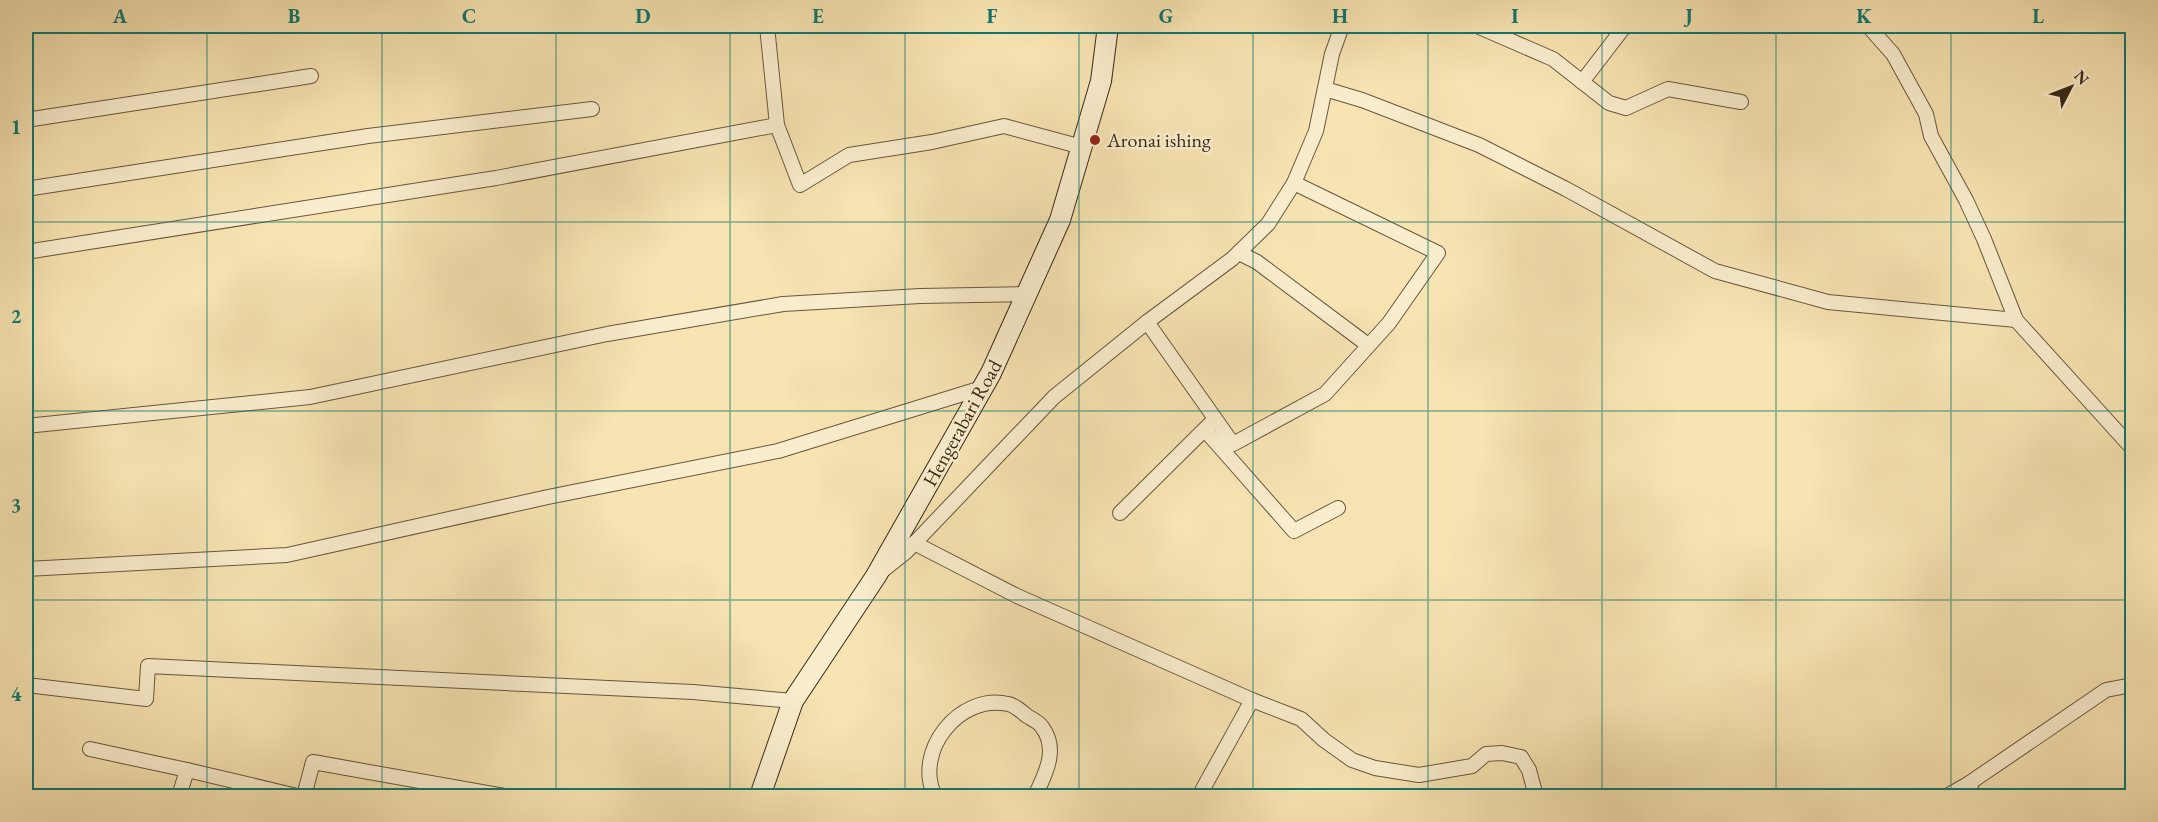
<svg xmlns="http://www.w3.org/2000/svg" width="2158" height="822" viewBox="0 0 2158 822" font-family="'EB Garamond',serif">
  <style>
    .lines { fill: none; stroke-linecap: round; stroke-linejoin: round }
    .minor-casing { stroke: #67573e; stroke-width: 16 }
    .secondary-casing { stroke: #372817; stroke-width: 22 }
    .minor { stroke: #faedcd; stroke-width: 14 }
    .secondary { stroke: #faedcd; stroke-width: 20 }
    .grid { fill: none; stroke: #0f766e; stroke-width: 1.5; stroke-opacity: 0.55 }
    .poi-dot { fill: #8f2418; stroke: #faedcd; stroke-width: 2 }
    .labels { text-anchor: middle; stroke-width: 5; stroke-linejoin: round; paint-order: stroke }
    .poi-label { font-size: 20px; fill: #372817; stroke: #faedcd; text-anchor: start }
    .street-label { font-size: 20px; fill: #372817; stroke: #faedcd }
    .neatline { fill: none; stroke: #0f766e; stroke-width: 2 }
    .grid-label { font-size: 20px; text-anchor: middle; font-weight: bold; fill: #0f766e }
  </style>
  <rect width="100%" height="100%" fill="#f7e4b2"/>
  <filter id="stains"><feTurbulence type="fractalNoise" baseFrequency=".00333" numOctaves="4"/><feColorMatrix values="0 0 0 0 .2 0 0 0 0 .09 0 0 0 0 .02 0 0 0 .5 -.17"/></filter>
  <radialGradient id="worn" r=".72"><stop offset=".6" stop-color="#630" stop-opacity="0"/><stop offset="1" stop-color="#630" stop-opacity=".3"/></radialGradient>
  <g class="lines">
    <g class="minor-casing">
      <g id="minor">
        <path d="M767 26 777 125 800 185 849 155 932 142 1004 126 1082 147"/>
        <path d="M1477 26 1553 59 1609 103 1626 108 1668 89 1741 102"/>
        <path d="M1868 26 1893 54 1926 114 1931 136 1966 200 1984 239 2016 320"/>
        <path d="M1582 82 1625 26"/>
        <path d="M1325 89 1362 100 1479 145 1566 189 1715 271 1828 302 2016 320 2132 448"/>
        <path d="M26 120 311 76"/>
        <path d="M26 189 368 136 592 109"/>
        <path d="M26 252 496 178 777 125"/>
        <path d="M1239 253 1257 262 1368 345"/>
        <path d="M1147 322 1233 444 1325 394 1389 323 1438 253 1294 183"/>
        <path d="M26 426 310 397 607 334 783 304 920 296 1027 294"/>
        <path d="M1205 430 1294 531 1338 508"/>
        <path d="M1120 513 1210 424"/>
        <path d="M914 543 1017 596 1252 700 1301 719 1324 740 1352 760 1375 768 1419 775 1472 766 1486 754 1502 753 1521 757 1529 770 1536 796"/>
        <path d="M26 569 287 555 548 497 778 451 982 388"/>
        <path d="M882 571 906 552 1054 397 1147 322 1232 259 1268 224 1294 183 1316 131 1332 54 1342 26"/>
        <path d="M35 686 146 699 148 666 693 692 793 701"/>
        <path d="M90 749 187 770 179 796"/>
        <path d="M187 770 297 796"/>
        <path d="M304 796 313 762 504 796"/>
        <path d="M935 796C913 752 959 693 1008 704 1015 705 1022 712 1027 716 1032 719 1039 722 1042 727 1059 749 1045 775 1035 796"/>
        <path d="M1199 796 1252 700"/>
        <path d="M1947 796 1968 784"/>
        <path d="M1975 796 1968 784 2106 690 2132 685"/>
      </g>
    </g>
    <g class="secondary-casing">
      <path id="secondary" d="M760 796 793 701 876 576 991 373 1060 220 1101 81 1108 26"/>
    </g>
    <use href="#minor" class="minor"/>
    <use href="#secondary" class="secondary"/>
  </g>
  <path class="grid" d="M207 26V796M382 26V796M556 26V796M730 26V796M905 26V796M1079 26V796M1253 26V796M1428 26V796M1602 26V796M1776 26V796M1951 26V796M26 222H2132M26 411H2132M26 600H2132"/>
  <circle class="poi-dot" cx="1095" cy="140" r="6"/>
  <g class="labels">
    <g class="poi-label">
      <text x="1107" y="147">Aronai ishing</text>
    </g>
    <g class="street-label">
      <text transform="translate(962 423) rotate(-61)" y="7">Hengerabari Road</text>
    </g>
  </g>
  <rect width="2158" height="822" fill="none" stroke="#f7e4b2" stroke-width="66"/>
  <g transform="translate(2071 87) rotate(48)" stroke="#faedcd" stroke-width="4.5" paint-order="stroke">
  <path d="M0-4.5L10 22L0 15L-10 22Z" fill="#372817"/>
  <text y="-9" font-size="16" font-weight="bold" text-anchor="middle" fill="#372817">N</text>
  </g>
  <rect x="33" y="33" width="2092" height="756" class="neatline"/>
  <g class="grid-label">
    <text x="120" y="23">A</text>
    <text x="294" y="23">B</text>
    <text x="469" y="23">C</text>
    <text x="643" y="23">D</text>
    <text x="818" y="23">E</text>
    <text x="992" y="23">F</text>
    <text x="1166" y="23">G</text>
    <text x="1340" y="23">H</text>
    <text x="1515" y="23">I</text>
    <text x="1689" y="23">J</text>
    <text x="1864" y="23">K</text>
    <text x="2038" y="23">L</text>
    <text x="16" y="134">1</text>
    <text x="16" y="323">2</text>
    <text x="16" y="512">3</text>
    <text x="16" y="701">4</text>
  </g>
  <rect width="100%" height="100%" filter="url(#stains)"/>
  <rect width="100%" height="100%" fill="url(#worn)"/>
</svg>
